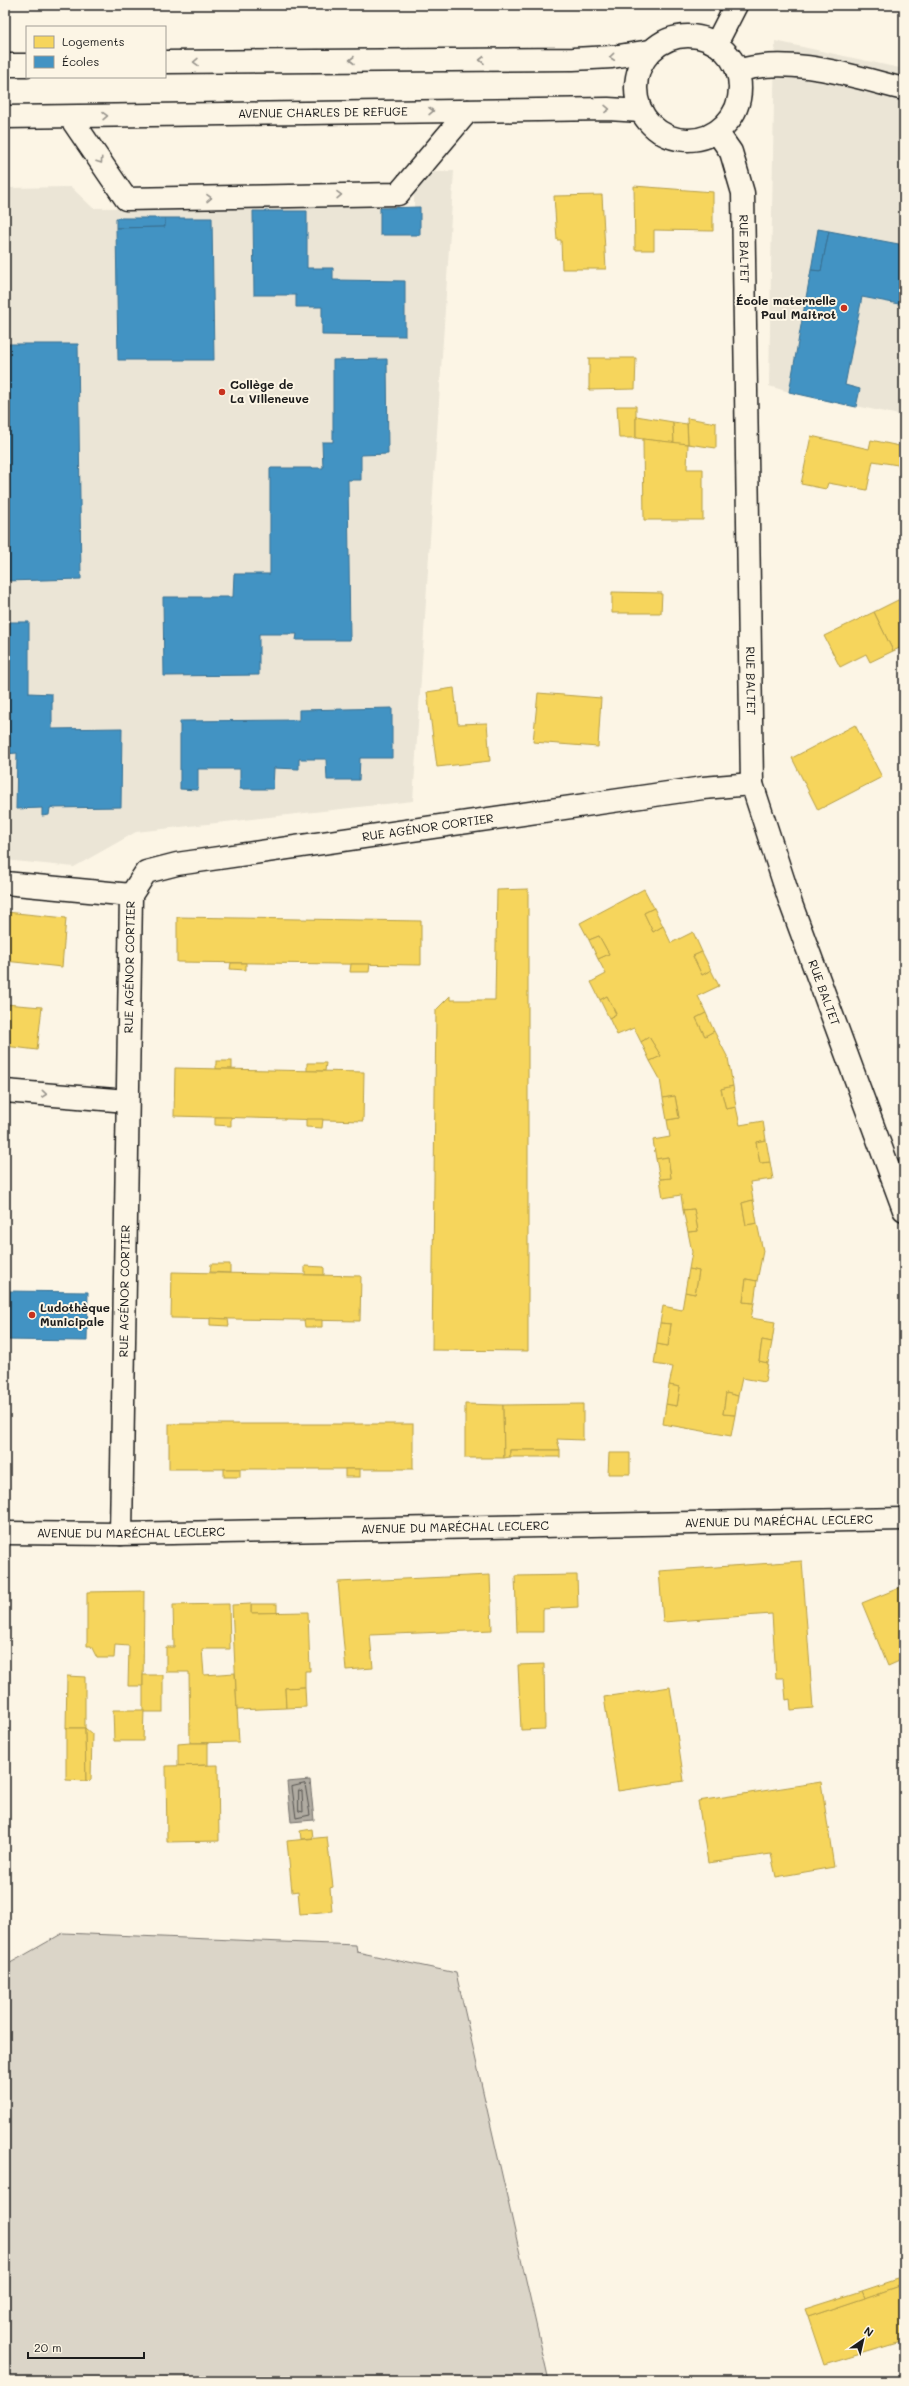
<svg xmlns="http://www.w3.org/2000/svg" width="909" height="2386" viewBox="0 0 909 2386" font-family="Mali,sans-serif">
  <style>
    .built { fill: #ebe5d6 }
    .green { fill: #dbd5c8; stroke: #7c7872 }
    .water { fill: #b0aba1; stroke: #75726c }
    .homes { fill: #f6d55c; stroke: #b59e49 }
    .schools { fill: #4393c3; stroke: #376f91 }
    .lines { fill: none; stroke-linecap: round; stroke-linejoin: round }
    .shore { stroke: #575551; stroke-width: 1 }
    .service-casing { stroke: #1c1c1c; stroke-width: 25 }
    .minor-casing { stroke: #1c1c1c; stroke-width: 25 }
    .tertiary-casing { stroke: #1c1c1c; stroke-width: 25 }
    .service { stroke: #fcf5e5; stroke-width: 22 }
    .minor { stroke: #fcf5e5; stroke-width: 22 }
    .tertiary { stroke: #fcf5e5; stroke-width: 22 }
    .oneway { stroke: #97938b }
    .poi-dot { fill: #c8321e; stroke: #fcf5e5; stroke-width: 1.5 }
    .labels { text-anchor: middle; stroke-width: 4; stroke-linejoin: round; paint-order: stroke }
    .street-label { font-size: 12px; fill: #1c1c1c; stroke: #fcf5e5 }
    .poi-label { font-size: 12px; font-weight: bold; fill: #1c1c1c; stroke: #fcf5e5; text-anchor: start }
  </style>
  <rect width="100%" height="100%" fill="#fcf5e5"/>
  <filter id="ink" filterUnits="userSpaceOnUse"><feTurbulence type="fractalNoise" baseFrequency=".025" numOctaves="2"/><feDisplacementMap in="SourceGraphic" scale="8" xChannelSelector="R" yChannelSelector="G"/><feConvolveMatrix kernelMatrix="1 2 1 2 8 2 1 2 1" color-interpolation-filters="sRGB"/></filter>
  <g filter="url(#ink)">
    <g class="built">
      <path d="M775 41 904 69V416L789 392 769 386Z"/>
      <path d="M454 171 413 801 136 832 74 867 5 860V188L71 187 93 208 380 205 385 208 414 207V191L433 172Z"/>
    </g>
    <path class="green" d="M63 1933 356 1945 357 1952 456 1973 549 2381H5V1966Z"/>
    <path class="water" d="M310 1780 314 1820 291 1822 287 1782Z"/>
    <g class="homes">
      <path d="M849 5H867L863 8Z"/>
      <path d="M634 186 713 192V231L654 230V250H635Z"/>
      <path d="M602 195 606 269H562L561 240H557L554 196Z"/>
      <path d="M589 358H636L635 389 589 390Z"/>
      <path d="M617 406H636V438H619Z"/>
      <path d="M636 416 673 422 674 443 636 438Z"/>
      <path d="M687 418 716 423V448L688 444Z"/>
      <path d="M673 422 687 424 688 444 674 443Z"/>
      <path d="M811 436 869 449 871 440 904 447V466L873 461 867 490 828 483 826 489 801 484Z"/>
      <path d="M643 439 688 444 687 469H703V520H644Z"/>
      <path d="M612 592 662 593 661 613H612Z"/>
      <path d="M904 597V646L893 651 874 612Z"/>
      <path d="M874 612 893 651 870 662 866 654 840 667 824 636Z"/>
      <path d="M454 688 458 724 487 723 490 761 437 767 427 692Z"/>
      <path d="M538 693 601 698 598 747 533 742Z"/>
      <path d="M855 725 882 777 818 810 792 758Z"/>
      <path d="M528 889V1351L432 1350 436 1010 450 996V1000H495L497 890Z"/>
      <path d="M644 889 654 908 644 913 653 932 663 926 671 943 693 932 702 952 693 956 702 975 711 970 719 986 698 996 706 1013 696 1018 705 1036 714 1031 728 1058 733 1086 721 1089 726 1109 736 1107 740 1125 763 1121 766 1140 756 1142 760 1163 770 1162 773 1179 750 1182 753 1200 742 1203 746 1225 757 1223 763 1251 757 1281 746 1279 743 1302 754 1303 751 1318 775 1322 772 1342 762 1340 759 1361 768 1363 765 1382 742 1378 738 1396 726 1393 723 1414 735 1415 731 1436 663 1424 666 1404 677 1406 680 1387 669 1385 673 1367 654 1364 657 1344 668 1346 671 1324 660 1323 663 1306 682 1310 685 1292 695 1294 699 1271 689 1269 692 1252 688 1232 698 1231 694 1209 683 1210 681 1195 663 1198 660 1179 671 1178 668 1157 656 1159 653 1140 670 1137 667 1120 679 1118 675 1096 663 1098 660 1079 650 1061 661 1056 649 1037 641 1042 634 1028 617 1035 609 1018 616 1014 607 996 600 1000 591 982 606 974 598 959 609 954 599 936 589 940 580 923Z"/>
      <path d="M654 908 663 926 653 932 644 913Z"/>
      <path d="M6 912 66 918 62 967 5 961Z"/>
      <path d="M177 917 421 921V965L177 962Z"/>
      <path d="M599 936 609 954 598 959 589 940Z"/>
      <path d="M702 952 711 970 702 975 693 956Z"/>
      <path d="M231 963H246V970L230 969Z"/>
      <path d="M351 964H370L369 972H350Z"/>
      <path d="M607 996 616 1014 609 1018 600 1000Z"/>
      <path d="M5 1004 42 1007 37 1050 5 1046Z"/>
      <path d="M706 1013 714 1031 705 1036 696 1018Z"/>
      <path d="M649 1037 661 1056 650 1061 641 1042Z"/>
      <rect x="216" y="1061" width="16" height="8"/>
      <path d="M307 1063H326L325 1071H307Z"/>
      <path d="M175 1068 364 1072 363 1121 174 1116Z"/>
      <path d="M733 1086 736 1107 726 1109 721 1089Z"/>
      <path d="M675 1096 679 1118 667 1120 663 1098Z"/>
      <path d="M215 1117H231V1126L215 1125Z"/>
      <path d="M306 1119H323L322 1128 306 1127Z"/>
      <path d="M766 1140 770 1162 760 1163 756 1142Z"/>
      <path d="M668 1157 671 1178 660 1179 656 1159Z"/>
      <path d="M753 1200 757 1223 746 1225 742 1203Z"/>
      <path d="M694 1209 698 1231 688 1232 683 1210Z"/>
      <path d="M211 1264H230V1273L210 1272Z"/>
      <path d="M305 1266 324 1267V1275H305Z"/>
      <path d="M689 1269 699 1271 695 1294 685 1292Z"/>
      <path d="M172 1272 361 1276 360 1321 171 1318Z"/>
      <path d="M746 1279 757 1281 754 1303 743 1302Z"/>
      <path d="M210 1318 228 1319 229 1326 210 1325Z"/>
      <path d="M304 1320H322V1327H305Z"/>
      <path d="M660 1323 671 1324 668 1346 657 1344Z"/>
      <path d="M762 1340 772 1342 768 1363 759 1361Z"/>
      <path d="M669 1385 680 1387 677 1406 666 1404Z"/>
      <path d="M726 1393 738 1396 735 1415 723 1414Z"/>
      <path d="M465 1404 503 1405 504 1458H465Z"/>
      <path d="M583 1404V1440L557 1439 560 1450H510V1457L504 1458 503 1405Z"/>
      <rect x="169" y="1424" width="244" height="45"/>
      <rect x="510" y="1450" width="50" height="7"/>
      <path d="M609 1453H630V1474H608Z"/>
      <rect x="224" y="1469" width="16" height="8"/>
      <rect x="345" y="1469" width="15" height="8"/>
      <path d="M802 1561 813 1708 791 1710 790 1699 786 1700 784 1678H776L772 1614 663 1622 659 1571Z"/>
      <path d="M490 1575 492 1630 370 1635 373 1668 346 1670 338 1582Z"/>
      <path d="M577 1575 578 1607 543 1609V1632H517L515 1576Z"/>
      <path d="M904 1586V1659L888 1666 862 1603Z"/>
      <path d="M144 1591 143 1686H128L129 1646 115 1645 114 1658H97L91 1646H87V1592Z"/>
      <path d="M229 1604 230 1649H202L204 1675 235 1673 239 1742 190 1743 189 1672H166V1647H174L173 1605Z"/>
      <rect x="251" y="1604" width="26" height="9"/>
      <path d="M251 1604V1613L308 1612 310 1671H305V1687L285 1688 286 1708 237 1710 232 1605Z"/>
      <path d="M544 1664 545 1729 521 1730 518 1665Z"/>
      <rect x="143" y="1675" width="20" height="37"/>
      <path d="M67 1676 85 1677V1728H66Z"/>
      <path d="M305 1687 306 1707 286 1708 285 1688Z"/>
      <path d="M670 1687 684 1781 618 1791 604 1697Z"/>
      <path d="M113 1710H144L143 1741H114Z"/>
      <path d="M66 1728H85L86 1781 66 1780Z"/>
      <path d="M85 1728 92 1734 91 1780 86 1781Z"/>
      <path d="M190 1743H208V1765L178 1766V1744Z"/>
      <path d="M218 1765 219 1841 167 1842 166 1766Z"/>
      <path d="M821 1782 834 1867 776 1877 771 1854 708 1863 698 1801Z"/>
      <path d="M312 1829 313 1838 301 1839 300 1831Z"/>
      <path d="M327 1837 333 1887 330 1888 332 1911 300 1914 298 1891 292 1892 287 1841Z"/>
      <path d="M901 2278 903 2285 865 2298 862 2291Z"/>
      <path d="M903 2285 904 2341 824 2365 808 2317Z"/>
      <path d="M862 2291 865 2298 808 2317 805 2309Z"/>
    </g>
    <g class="schools">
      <path d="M420 207V235H380V208Z"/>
      <path d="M253 211H307V268H333V280L405 281V336L322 335V307H296V295H254Z"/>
      <path d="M116 218H165V227L116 228Z"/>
      <path d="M165 218H212L214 360H118L116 228 165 227Z"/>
      <path d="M818 229 829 231 821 271 811 270Z"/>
      <path d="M829 231 904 245V305L862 297 845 385 860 389 856 407 789 392 811 270 821 271Z"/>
      <path d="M5 344H78L81 579 5 581Z"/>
      <path d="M387 359 388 454 361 455V480H348L350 640H296L297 634H259V675L164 676 163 597H233L234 574H270V468H323L322 442H333V360Z"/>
      <path d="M5 622H29V693L52 694V729L122 728 121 807 50 808 49 815 42 816V808L16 809 17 753 5 754Z"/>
      <path d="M392 708V758H360L359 780H327L326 759H299V769L274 768 273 789H240V769H198V790L180 789V721L299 720V710Z"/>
      <path d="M5 1291 88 1292 87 1341 5 1340Z"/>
    </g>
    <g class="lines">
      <g class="shore">
        <path d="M305 1784 310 1815 296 1818 292 1787Z"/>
        <path d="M299 1790 302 1791 303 1812 299 1811Z"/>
      </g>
      <g class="service-casing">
        <g id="service">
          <path d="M737 71C791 55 851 76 904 89"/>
          <path d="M70 117 126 199 398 194 468 111"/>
        </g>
      </g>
      <g class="minor-casing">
        <g id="minor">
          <path d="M716 44 736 5"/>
          <path d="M5 883 131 895"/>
          <path d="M5 1091 127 1101"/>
          <path id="s1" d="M5 1533 121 1534 904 1519"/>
          <path id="s2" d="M121 1534 131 895 146 872 177 864 703 788 752 784"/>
        </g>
      </g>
      <g class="tertiary-casing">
        <g id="tertiary">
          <circle cx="688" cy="88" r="52"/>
          <path d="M165 62 573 59 612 57 650 51"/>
          <path d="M5 65H27"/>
          <path id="s3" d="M5 117 608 109 641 111"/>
          <path id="s4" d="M717 132 731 152 743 193 752 784 791 904 904 1210"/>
        </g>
      </g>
      <use href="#service" class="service"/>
      <use href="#minor" class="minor"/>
      <use href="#tertiary" class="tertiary"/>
    </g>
    <defs><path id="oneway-chevron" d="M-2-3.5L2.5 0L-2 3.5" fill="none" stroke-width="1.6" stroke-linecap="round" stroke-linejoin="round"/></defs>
    <g class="oneway">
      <use href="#oneway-chevron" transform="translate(612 57) rotate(174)"/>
      <use href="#oneway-chevron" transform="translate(352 60) rotate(180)"/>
      <use href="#oneway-chevron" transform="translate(482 60) rotate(180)"/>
      <use href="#oneway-chevron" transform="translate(196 62) rotate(179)"/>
      <use href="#oneway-chevron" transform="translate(607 109) rotate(1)"/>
      <use href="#oneway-chevron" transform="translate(431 111) rotate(-1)"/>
      <use href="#oneway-chevron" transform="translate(105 116) rotate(-1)"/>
      <use href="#oneway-chevron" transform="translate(100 161) rotate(56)"/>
      <use href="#oneway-chevron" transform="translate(339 195) rotate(-1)"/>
      <use href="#oneway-chevron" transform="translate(209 198) rotate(-1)"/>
      <use href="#oneway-chevron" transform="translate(44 1094) rotate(5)"/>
    </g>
  </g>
  <g class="poi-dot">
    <circle cx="844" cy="308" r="4"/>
    <circle cx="222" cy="392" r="4"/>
    <circle cx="32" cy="1315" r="4"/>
  </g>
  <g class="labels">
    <g class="street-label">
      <text dy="4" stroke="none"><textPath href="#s3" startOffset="318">AVENUE CHARLES DE REFUGE</textPath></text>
      <text dy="4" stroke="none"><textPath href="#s4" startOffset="123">RUE BALTET</textPath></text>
      <text dy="4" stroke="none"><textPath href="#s4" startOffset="555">RUE BALTET</textPath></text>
      <text dy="4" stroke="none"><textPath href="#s2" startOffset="952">RUE AGÉNOR CORTIER</textPath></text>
      <text dy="4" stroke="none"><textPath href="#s2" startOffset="567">RUE AGÉNOR CORTIER</textPath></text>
      <text dy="4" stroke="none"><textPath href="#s4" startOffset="879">RUE BALTET</textPath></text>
      <text dy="4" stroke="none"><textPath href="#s2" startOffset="243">RUE AGÉNOR CORTIER</textPath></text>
      <text dy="4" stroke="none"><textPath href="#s1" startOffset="774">AVENUE DU MARÉCHAL LECLERC</textPath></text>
      <text dy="4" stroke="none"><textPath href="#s1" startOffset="450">AVENUE DU MARÉCHAL LECLERC</textPath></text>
      <text dy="4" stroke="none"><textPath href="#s1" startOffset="126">AVENUE DU MARÉCHAL LECLERC</textPath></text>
    </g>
    <g class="poi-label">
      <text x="836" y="305" text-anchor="end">École maternelle<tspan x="836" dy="14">Paul Maitrot</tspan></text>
      <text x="230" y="389">Collège de<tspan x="230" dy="14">La Villeneuve</tspan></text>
      <text x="40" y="1312">Ludothèque<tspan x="40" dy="14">Municipale</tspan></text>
    </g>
  </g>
  <rect width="909" height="2386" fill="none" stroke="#fcf5e5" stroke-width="20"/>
  <rect x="10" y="10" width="889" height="2366" fill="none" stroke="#1c1c1c" stroke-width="1.5" filter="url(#ink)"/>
  <rect x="26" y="26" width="140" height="52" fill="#fcf5e5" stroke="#a29e95"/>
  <rect x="34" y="36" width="20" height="12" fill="#f6d55c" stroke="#a29e95"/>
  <text x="62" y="46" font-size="12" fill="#1c1c1c">Logements</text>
  <rect x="34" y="56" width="20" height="12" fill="#4393c3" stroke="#a29e95"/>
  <text x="62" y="66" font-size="12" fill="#1c1c1c">Écoles</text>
  <g transform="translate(863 2340) rotate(34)" stroke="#fcf5e5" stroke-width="3" paint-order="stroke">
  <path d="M0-3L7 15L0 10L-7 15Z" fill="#1c1c1c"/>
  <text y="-6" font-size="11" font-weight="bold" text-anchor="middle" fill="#1c1c1c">N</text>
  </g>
  <path d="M28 2352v6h116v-6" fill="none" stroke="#1c1c1c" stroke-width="2"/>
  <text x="34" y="2352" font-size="12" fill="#1c1c1c" stroke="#fcf5e5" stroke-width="3" paint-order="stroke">20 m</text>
</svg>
